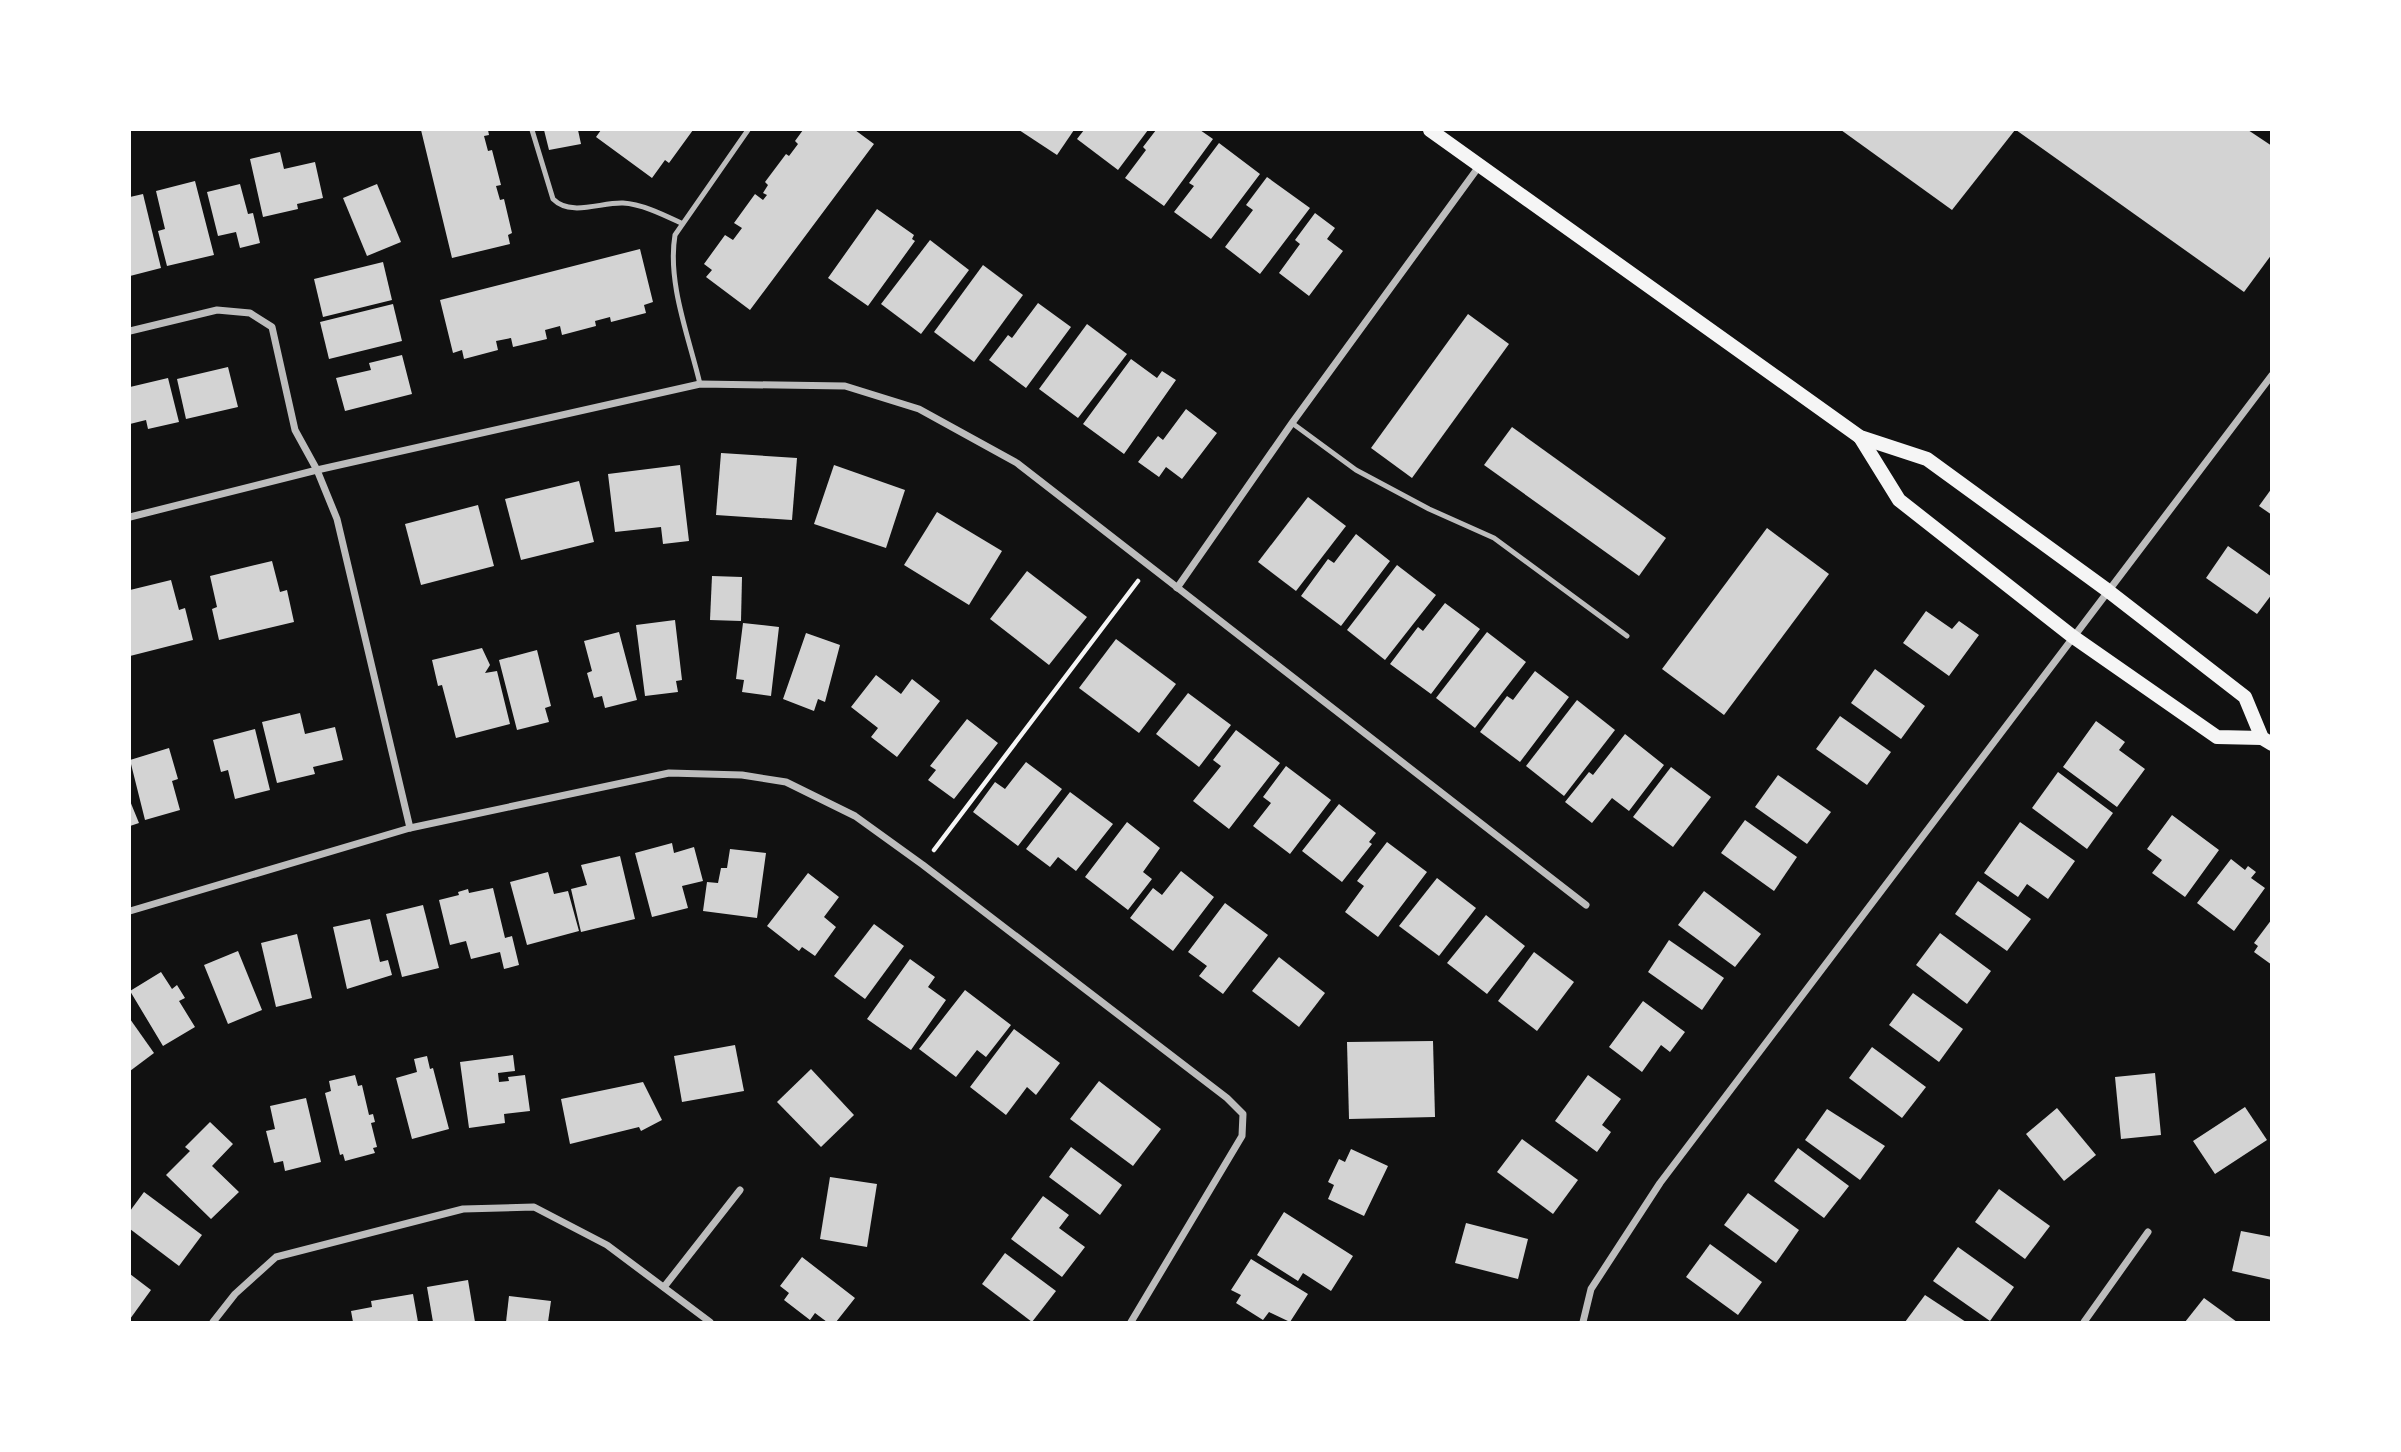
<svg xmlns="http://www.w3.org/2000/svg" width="2401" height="1452" viewBox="0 0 2401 1452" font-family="'Noto Sans',sans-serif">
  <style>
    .building { fill: #d3d3d3 }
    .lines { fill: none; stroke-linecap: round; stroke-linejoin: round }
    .path { stroke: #f5f5f5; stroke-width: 4.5 }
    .service { stroke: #bcbcbc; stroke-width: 5 }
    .minor { stroke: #bcbcbc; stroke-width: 7 }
    .secondary { stroke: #f5f5f5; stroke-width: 14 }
  </style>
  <rect width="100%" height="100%" fill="#111"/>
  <g class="building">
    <path d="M421 130H488L489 135 484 136 488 151 492 150 501 185 496 186 500 200 504 199 512 233 508 235 510 244 452 258Z"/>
    <path d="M544 130H578L581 144 549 150Z"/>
    <path d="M601 130H693L669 163 665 160 652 178 596 137Z"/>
    <path d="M803 130H855L874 144 750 310 706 277 712 270 704 264 725 235 733 240 742 228 734 223 755 194 763 200 767 195 763 193 768 185 765 182 786 154 789 156 798 144 795 141Z"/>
    <path d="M1019 130H1074L1057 155Z"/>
    <path d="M1084 130H1148L1118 170 1077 139Z"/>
    <path d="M1156 130H1200L1213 139 1164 206 1125 178 1146 150 1143 147Z"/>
    <path d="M1841 130H2015L1952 210Z"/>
    <path d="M2016 130H2248L2272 146V254L2244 292Z"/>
    <path d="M1219 143 1260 174 1211 239 1174 212 1194 186 1189 183Z"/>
    <path d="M280 152 284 169 315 162 323 198 297 204 298 209 263 217 250 159Z"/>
    <path d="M1267 177 1310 208 1260 274 1225 247 1253 210 1246 205Z"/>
    <path d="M195 181 214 255 167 266 158 231 165 229 156 191Z"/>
    <path d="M240 184 248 214 253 213 260 243 240 248 236 232 218 236 207 192Z"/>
    <path d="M377 184 401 242 367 256 343 198Z"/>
    <path d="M143 194 161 268 130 276V197Z"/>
    <path d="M877 209 914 235 912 239 915 241 868 306 828 278Z"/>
    <path d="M1315 213 1335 228 1327 239 1343 251 1309 296 1279 273 1300 244 1295 240Z"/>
    <path d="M930 240 969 270 921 334 881 304Z"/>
    <path d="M640 249 653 302 644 305 646 313 611 322 610 317 595 321 596 326 562 335 560 326 545 330 547 339 513 347 511 338 496 341 498 350 464 359 462 350 453 353 440 300Z"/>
    <path d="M383 262 392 300 323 317 314 279Z"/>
    <path d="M983 265 1023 295 974 362 934 332Z"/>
    <path d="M1038 303 1071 327 1026 388 989 360 1008 335 1012 338Z"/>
    <path d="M393 304 402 341 329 359 320 322Z"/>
    <path d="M1468 314 1509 344 1412 478 1371 448Z"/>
    <path d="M1087 324 1127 354 1078 418 1039 389Z"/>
    <path d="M402 355 412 394 345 411 336 378 371 370 369 363Z"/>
    <path d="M1131 359 1157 378 1162 371 1176 380 1124 454 1083 424Z"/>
    <path d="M228 367 238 407 186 419 177 379Z"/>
    <path d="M168 378 179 422 148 429 146 420 130 424V387Z"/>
    <path d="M1186 409 1217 433 1182 479 1166 467 1159 477 1138 462 1158 436 1163 440Z"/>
    <path d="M1512 427 1666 538 1639 576 1484 465Z"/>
    <path d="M721 453 797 458 792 520 716 515Z"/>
    <path d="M680 465 689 541 663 544 661 527 615 532 608 474Z"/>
    <path d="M834 465 905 490 886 548 814 524Z"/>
    <path d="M579 481 594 542 521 560 505 499Z"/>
    <path d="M2272 488V515L2259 506Z"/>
    <path d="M1308 497 1346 526 1296 591 1258 562Z"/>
    <path d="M478 505 494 566 421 585 405 524Z"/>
    <path d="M937 512 1002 551 969 605 904 565Z"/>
    <path d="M1767 528 1829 574 1724 715 1662 669Z"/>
    <path d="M1356 534 1390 561 1341 626 1301 596 1328 559 1334 563Z"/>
    <path d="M2228 546 2272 577V594L2257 614 2206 578Z"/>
    <path d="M272 561 280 592 287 590 294 622 219 640 212 609 217 607 210 576Z"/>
    <path d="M1397 565 1436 595 1385 660 1347 630Z"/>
    <path d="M1027 571 1087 617 1049 665 990 619Z"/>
    <path d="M712 576 742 577 741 621 710 620Z"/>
    <path d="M171 580 179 610 185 608 193 640 130 656V590Z"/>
    <path d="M1445 603 1480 629 1431 694 1390 664 1418 627 1423 631Z"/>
    <path d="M1926 611 1952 629 1959 621 1979 635 1949 676 1903 643Z"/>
    <path d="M675 620 682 680 676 681 678 692 645 696 636 625Z"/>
    <path d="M743 623 779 627 771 696 742 692 744 680 736 679Z"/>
    <path d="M619 632 637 700 605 708 602 696 594 698 587 673 592 671 584 641Z"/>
    <path d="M1487 632 1526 662 1475 728 1436 698Z"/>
    <path d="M806 633 840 645 825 702 818 699 814 711 783 699Z"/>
    <path d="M1116 639 1176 684 1139 733 1079 688Z"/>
    <path d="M482 648 490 665 485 673 497 671 510 724 456 738 442 685 438 686 432 660Z"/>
    <path d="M537 650 551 706 545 708 549 722 517 730 499 660Z"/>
    <path d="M1875 669 1925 706 1901 739 1851 703Z"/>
    <path d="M1535 671 1569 697 1520 762 1480 732 1507 696 1513 700Z"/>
    <path d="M876 675 901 694 912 679 940 701 897 757 871 737 878 728 851 707Z"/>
    <path d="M1188 693 1231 725 1199 767 1156 734Z"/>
    <path d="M1577 700 1615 730 1564 796 1526 766Z"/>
    <path d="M300 713 305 734 335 727 343 760 313 767 315 774 277 783 262 722Z"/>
    <path d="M1840 716 1891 752 1867 785 1816 749Z"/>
    <path d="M967 719 998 743 954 799 928 780 936 770 930 766Z"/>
    <path d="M2096 721 2125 742 2119 750 2145 769 2117 807 2063 767Z"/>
    <path d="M255 729 270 790 235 799 228 770 221 772 213 740Z"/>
    <path d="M1236 730 1280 763 1229 829 1193 801 1221 766 1213 760Z"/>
    <path d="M1625 734 1664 765 1629 811 1612 798 1592 823 1565 802 1589 772 1593 775Z"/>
    <path d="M169 748 178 779 172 781 180 810 145 820 130 760Z"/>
    <path d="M1026 762 1062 789 1018 846 973 812 995 782 1005 789Z"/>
    <path d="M1286 766 1331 800 1290 854 1253 826 1271 803 1263 797Z"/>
    <path d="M1671 767 1711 797 1673 847 1633 817Z"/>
    <path d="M2058 772 2113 813 2087 849 2032 808Z"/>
    <path d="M1778 775 1831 812 1807 844 1755 807Z"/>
    <path d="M1070 792 1113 824 1076 871 1058 857 1050 867 1026 849Z"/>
    <path d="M130 801 139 823 130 826Z"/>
    <path d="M1339 804 1376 833 1369 842 1372 844 1342 882 1302 851Z"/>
    <path d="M2172 815 2219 850 2185 897 2152 873 2162 860 2147 849Z"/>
    <path d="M1745 820 1797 857 1774 891 1721 853Z"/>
    <path d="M1127 822 1160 848 1143 872 1152 879 1128 910 1085 877Z"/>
    <path d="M2020 822 2075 861 2048 899 2027 884 2018 897 1984 873Z"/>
    <path d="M1387 842 1427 872 1378 937 1345 912 1364 886 1357 881Z"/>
    <path d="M672 843 674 853 694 847 703 881 682 886 688 908 652 917 635 853Z"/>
    <path d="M730 849 766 853 757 918 703 911 707 882 718 883 721 868H727Z"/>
    <path d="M620 856 635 919 581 932 571 889 587 885 581 865Z"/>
    <path d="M2231 859 2245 870 2248 866 2256 872 2251 878 2265 888 2234 931 2197 903Z"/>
    <path d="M1181 871 1214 897 1173 951 1130 918 1153 888 1162 895Z"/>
    <path d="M548 872 554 894 568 891 579 931 527 945 510 882Z"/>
    <path d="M808 873 839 897 824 917 836 927 815 956 802 947 799 951 767 926Z"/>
    <path d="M1437 878 1476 908 1439 956 1399 926Z"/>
    <path d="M1978 881 2031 919 2007 951 1955 914Z"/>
    <path d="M493 888 505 938 512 936 519 965 504 969 500 952 471 959 466 941 450 945 439 900 459 895 458 892 468 889 469 893Z"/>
    <path d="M1704 891 1761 934 1735 967 1678 925Z"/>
    <path d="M1225 903 1268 935 1223 994 1199 976 1207 966 1188 952Z"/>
    <path d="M423 905 439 968 402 977 386 914Z"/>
    <path d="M1486 915 1525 946 1487 994 1447 963Z"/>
    <path d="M370 919 380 962 388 960 392 975 347 989 333 927Z"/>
    <path d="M2272 919V965L2254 952 2258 946 2254 943Z"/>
    <path d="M874 924 904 946 865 999 834 976Z"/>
    <path d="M1940 933 1991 971 1967 1004 1916 965Z"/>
    <path d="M297 934 312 998 276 1007 261 943Z"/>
    <path d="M1669 940 1724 978 1702 1010 1648 972Z"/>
    <path d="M238 951 262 1010 228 1024 204 965Z"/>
    <path d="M1534 952 1574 982 1537 1031 1498 1001Z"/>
    <path d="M1279 957 1325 993 1299 1027 1252 991Z"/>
    <path d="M910 959 935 977 928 987 946 1000 911 1050 867 1019Z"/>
    <path d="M161 972 172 989 177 985 185 998 179 1001 195 1027 163 1046 130 991Z"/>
    <path d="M965 990 1011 1025 986 1057 977 1050 956 1077 919 1049Z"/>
    <path d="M1913 993 1963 1029 1939 1062 1889 1025Z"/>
    <path d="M1643 1001 1685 1032 1670 1052 1661 1045 1642 1072 1609 1047Z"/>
    <path d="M130 1019 154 1053 130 1071Z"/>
    <path d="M1014 1029 1060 1063 1036 1095 1027 1087 1006 1115 970 1087Z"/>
    <path d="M1433 1041 1435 1117 1349 1119 1347 1042Z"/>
    <path d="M735 1045 744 1091 682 1102 674 1056Z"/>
    <path d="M1872 1047 1926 1087 1902 1118 1849 1078Z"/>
    <path d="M513 1055 515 1071 498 1073 499 1082 509 1081 508 1077 525 1075 530 1111 504 1114 505 1123 469 1128 460 1062Z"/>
    <path d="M427 1056 430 1069 433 1068 449 1129 412 1139 396 1078 417 1072 414 1059Z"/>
    <path d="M811 1069 854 1115 821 1147 777 1102Z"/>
    <path d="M2155 1073 2161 1135 2121 1139 2115 1077Z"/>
    <path d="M355 1075 358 1086 362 1085 369 1115 373 1114 375 1122 371 1123 377 1147 373 1148 375 1153 345 1161 343 1154 340 1155 325 1093 331 1091 329 1081Z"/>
    <path d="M1588 1075 1621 1099 1602 1125 1611 1132 1597 1152 1555 1121Z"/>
    <path d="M1099 1081 1161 1129 1133 1166 1070 1119Z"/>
    <path d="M643 1082 662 1120 641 1131 639 1127 570 1144 561 1099Z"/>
    <path d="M306 1098 321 1162 285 1171 283 1161 274 1163 266 1131 275 1129 270 1106Z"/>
    <path d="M2245 1107 2267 1140 2215 1174 2193 1141Z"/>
    <path d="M2057 1108 2096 1155 2064 1181 2026 1134Z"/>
    <path d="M1827 1109 1885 1146 1860 1180 1805 1140Z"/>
    <path d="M210 1122 233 1144 212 1166 239 1192 211 1219 166 1175 190 1151 185 1147Z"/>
    <path d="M1522 1139 1578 1180 1553 1214 1497 1172Z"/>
    <path d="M1071 1147 1122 1185 1100 1215 1049 1177Z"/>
    <path d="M1798 1148 1849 1186 1824 1218 1774 1181Z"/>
    <path d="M1351 1149 1388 1166 1364 1216 1328 1199 1334 1185 1328 1182 1339 1159 1345 1162Z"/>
    <path d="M830 1177 877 1184 867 1247 820 1239Z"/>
    <path d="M1999 1189 2050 1226 2025 1259 1975 1222Z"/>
    <path d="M144 1192 202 1235 179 1266 130 1229V1211Z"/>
    <path d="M1748 1193 1799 1230 1776 1263 1724 1225Z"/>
    <path d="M1043 1196 1069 1215 1059 1228 1085 1247 1062 1277 1011 1239Z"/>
    <path d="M1284 1212 1353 1256 1331 1291 1303 1273 1298 1281 1257 1255Z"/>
    <path d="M1466 1223 1528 1239 1518 1279 1455 1263Z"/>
    <path d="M2241 1231 2272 1237V1280L2232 1271Z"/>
    <path d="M1710 1244 1762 1282 1738 1315 1686 1277Z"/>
    <path d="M1958 1247 2014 1287 1990 1321 1933 1281Z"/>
    <path d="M1005 1253 1056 1291 1032 1322 982 1284Z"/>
    <path d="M802 1257 855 1298 836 1322H827L815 1313 810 1320 784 1300 789 1293 780 1286Z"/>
    <path d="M1251 1259 1308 1294 1290 1322 1269 1312 1263 1320 1236 1303 1241 1295 1231 1290Z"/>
    <path d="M130 1274 151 1290 130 1319Z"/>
    <path d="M468 1280 475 1322H433L427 1287Z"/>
    <path d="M413 1294 418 1322H353L351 1311 372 1307 371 1301Z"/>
    <path d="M1925 1295 1966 1322H1905Z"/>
    <path d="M509 1296 551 1301 548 1322H506Z"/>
    <path d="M2204 1298 2237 1322H2185Z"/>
  </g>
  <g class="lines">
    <path class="path" d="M934 850 1138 581"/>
    <g class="service">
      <path d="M532 130 553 199C571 217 601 202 623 203 642 204 664 215 681 223"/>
      <path d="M700 384C689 337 667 283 675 235L748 130"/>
      <path d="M1292 423 1356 470 1429 509 1494 538 1627 636"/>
    </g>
    <g class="minor">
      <path d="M130 331 217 310 250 313 272 327 295 430 317 470 337 519 410 828"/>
      <path d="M130 517 317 470 700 384 845 386 919 409 1017 463 1586 905"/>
      <path d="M1177 588 1292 423 1480 165"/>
      <path d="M130 911 410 828 669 773 742 775 786 782 855 816 923 865 1227 1098 1243 1114 1242 1136 1131 1322"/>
      <path d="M664 1287 740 1190"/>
      <path d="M213 1322 235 1294 276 1257 463 1209 534 1207 607 1245 710 1322"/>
      <path d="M1583 1322 1591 1289 1660 1183 2272 375"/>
      <path d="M2084 1322 2148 1232"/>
    </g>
    <g class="secondary">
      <path d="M1430 130 1860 437 1927 459 2107 590 2245 697 2262 738 2272 744"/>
      <path d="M1860 437 1899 500 2072 636 2217 737 2262 738"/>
    </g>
  </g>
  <rect width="2401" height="1452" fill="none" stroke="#ffffff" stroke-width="262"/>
</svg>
